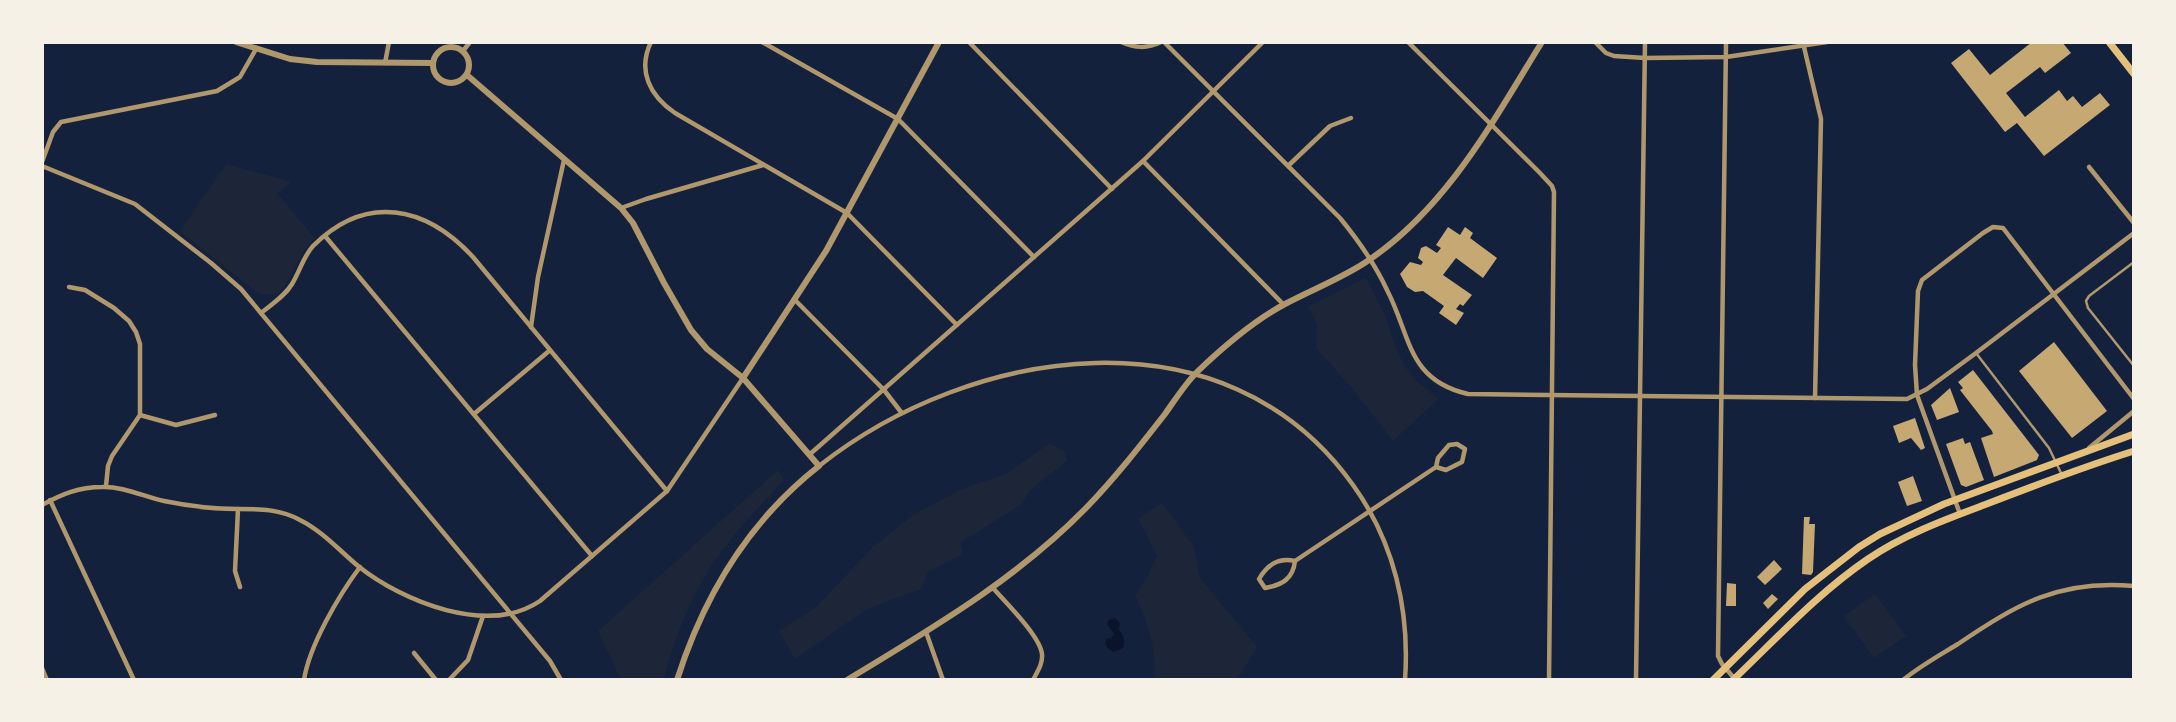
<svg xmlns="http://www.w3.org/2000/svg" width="2176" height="722" viewBox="0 0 2176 722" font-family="'Source Sans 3',sans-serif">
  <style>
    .green { fill: #1d2539 }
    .water { fill: #0b132b }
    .building { fill: #c6a872 }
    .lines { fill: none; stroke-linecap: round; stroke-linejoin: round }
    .service { stroke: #b1986c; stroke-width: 2.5 }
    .minor { stroke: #b1986c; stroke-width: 4.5 }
    .tertiary { stroke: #b1986c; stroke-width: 6 }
    .secondary { stroke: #e5c07b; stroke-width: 7 }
  </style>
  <rect width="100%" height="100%" fill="#14213d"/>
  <g class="green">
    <path d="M226 164 292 182 277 193 315 239C295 254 295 280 277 294L264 295 255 291 180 231Z"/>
    <path d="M1366 278 1385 315 1394 343 1404 365 1415 380 1438 399 1393 441 1353 389 1316 348 1317 324 1308 307Z"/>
    <path d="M1050 443 1065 452 1067 460C1054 474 1029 486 1023 503L960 543 963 554 928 572 921 589 867 609 795 659 779 631 814 609 873 547 913 515 962 489 1006 474Z"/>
    <path d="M778 470 784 480C766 500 747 519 730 540 700 576 674 634 664 680H621L598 631Z"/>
    <path d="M1162 503 1194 547 1200 578 1257 647 1237 680H1156L1155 678C1155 644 1149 626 1135 595L1148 576 1157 555 1138 519Z"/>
    <path d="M1875 594 1906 636 1874 658 1844 616Z"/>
  </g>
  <path class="water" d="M1115 618 1120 623 1119 630C1124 635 1125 641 1123 648L1113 652C1108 649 1104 645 1106 639L1111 638 1114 634 1107 624 1109 620Z"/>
  <g class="building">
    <path d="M2032 42H2062L2071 53 2045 73 2040 67 2006 93 2025 117 2059 90 2067 101 2073 96 2082 107 2100 93 2110 105 2044 156 2017 123 2005 132 1951 63 1969 49 1990 75Z"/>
    <path d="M1448 227 1460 235 1465 227 1473 233 1470 238 1497 258 1483 278 1456 258 1443 275 1472 295 1463 306 1460 304 1456 309 1464 313 1456 325 1439 313 1444 306 1423 291 1415 292 1407 287 1400 274 1410 262 1421 265 1423 262 1418 258 1421 248 1426 246 1437 253 1441 248 1436 245Z"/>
    <path d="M2054 342 2107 411 2072 438 2019 371Z"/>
    <path d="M1973 370 2039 455 2037 460 1994 477 1981 438 1993 434 1992 431 1960 390 1963 388 1958 382Z"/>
    <path d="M1950 388 1959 412 1937 420 1931 405Z"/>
    <path d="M1915 418 1925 448 1921 450 1911 438 1899 443 1893 426Z"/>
    <path d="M1963 438 1965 444 1970 442 1984 480 1966 487 1961 485 1946 444Z"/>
    <path d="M1913 476 1922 501 1907 506 1898 482Z"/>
    <path d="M1804 517H1810L1809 524H1815L1813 572 1811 575 1802 574Z"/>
    <path d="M1774 560 1782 569 1765 585 1757 577Z"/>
    <path d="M1727 583 1736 584V606H1726Z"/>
    <path d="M1772 594 1778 599 1768 609 1763 603Z"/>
  </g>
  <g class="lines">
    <g class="service">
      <path d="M2134 262 2089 296 2086 301 2088 308 2134 366"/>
      <path d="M1976 353 2049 448 2061 473"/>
    </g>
    <g class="minor">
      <path d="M651 42C637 71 650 96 675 113L847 213 957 325"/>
      <path d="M762 42 898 119 1034 257"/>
      <path d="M969 42 1112 189"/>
      <path d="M1121 42C1135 48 1147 49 1161 42"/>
      <path d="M1164 42 1340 218C1358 240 1375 264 1387 290 1411 336 1407 380 1468 394L1907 399 1927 389 1976 353 2134 233"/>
      <path d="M1408 42 1540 173 1552 186 1554 192 1549 680"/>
      <path d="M1595 42 1606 53 1614 56 1645 58 1726 57 1827 42"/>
      <path d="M1726 42 1718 656 1722 664 1734 678"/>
      <path d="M1804 47 1821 119 1815 398"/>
      <path d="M463 51 470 42"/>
      <path d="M385 63 389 42"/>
      <path d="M1143 161 1284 305"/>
      <path d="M42 162 53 132 61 122 217 91 240 77 256 49"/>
      <path d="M1289 165 1330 126 1351 118"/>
      <path d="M42 166 135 204 211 263 241 289 550 661 561 680"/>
      <path d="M2089 167 2134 223"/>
      <path d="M621 208 646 199 763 165"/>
      <path d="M325 236 592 556"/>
      <path d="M69 287 85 290 114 308 129 321 136 332 140 344V415L112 456 108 466 106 486"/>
      <path d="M795 300 884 390 901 412"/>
      <path d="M261 313C272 304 285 296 292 284 300 271 303 257 313 246 366 193 426 206 473 257L667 491"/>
      <path d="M531 327 538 277 564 160"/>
      <path d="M474 414 549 351"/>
      <path d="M140 415 176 425 215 415"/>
      <path d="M2089 448 2134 411"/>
      <path d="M809 455 1143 161 1263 42"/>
      <path d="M819 466C972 345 1226 306 1353 485 1394 542 1410 610 1405 680"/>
      <path d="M50 500 134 680"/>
      <path d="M42 505C62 494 79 487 102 487 122 486 145 497 164 501 188 506 214 509 238 509 260 509 280 509 300 520 322 531 339 550 358 566 403 602 488 636 540 601L667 491 743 378"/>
      <path d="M238 509 235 571 240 587"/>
      <path d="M1960 514 1917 395 1915 365 1918 291 1922 280 1983 233 1993 227 2003 228 2134 399"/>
      <path d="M1295 561C1293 579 1282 585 1265 588L1259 579C1267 565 1278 557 1295 561L1436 467 1446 470 1462 462 1465 449 1457 444 1449 445 1438 458 1436 467"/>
      <path d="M993 588C1006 603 1040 636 1042 654 1043 664 1037 672 1033 680"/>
      <path d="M926 632 943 680"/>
      <path d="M414 653 436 680"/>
      <path d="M42 668 47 680"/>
      <path d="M304 680C309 646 339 595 360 567"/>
      <path d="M449 680 468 660 483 616"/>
      <path d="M1636 680 1645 42"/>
      <path d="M1903 680C1920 666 1940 655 1958 644 2017 604 2060 579 2134 586"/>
    </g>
    <g class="tertiary">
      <path d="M236 42 290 59 317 62 433 63"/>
      <circle cx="451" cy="65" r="18"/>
      <path d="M467 75 621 208 633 223 664 283 691 330 707 349 743 378 819 466C749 521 704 595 677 680"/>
      <path d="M743 378 826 251 939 42"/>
      <path d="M847 680C931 629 1017 579 1087 507 1115 478 1140 446 1165 414 1175 400 1185 384 1197 372 1223 347 1253 321 1285 304 1313 289 1343 278 1369 260 1448 206 1493 121 1542 42"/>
    </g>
    <g class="secondary">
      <path d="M2109 42 2134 74"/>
      <path d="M1713 680 1805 589 1859 547 1880 534 1944 504 2134 434"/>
      <path d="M1733 680C1777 638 1818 593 1868 559 1903 535 1944 520 1984 505 2033 486 2083 467 2134 451"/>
    </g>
  </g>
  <rect width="2176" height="722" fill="none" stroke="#f6f1e7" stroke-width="88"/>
</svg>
